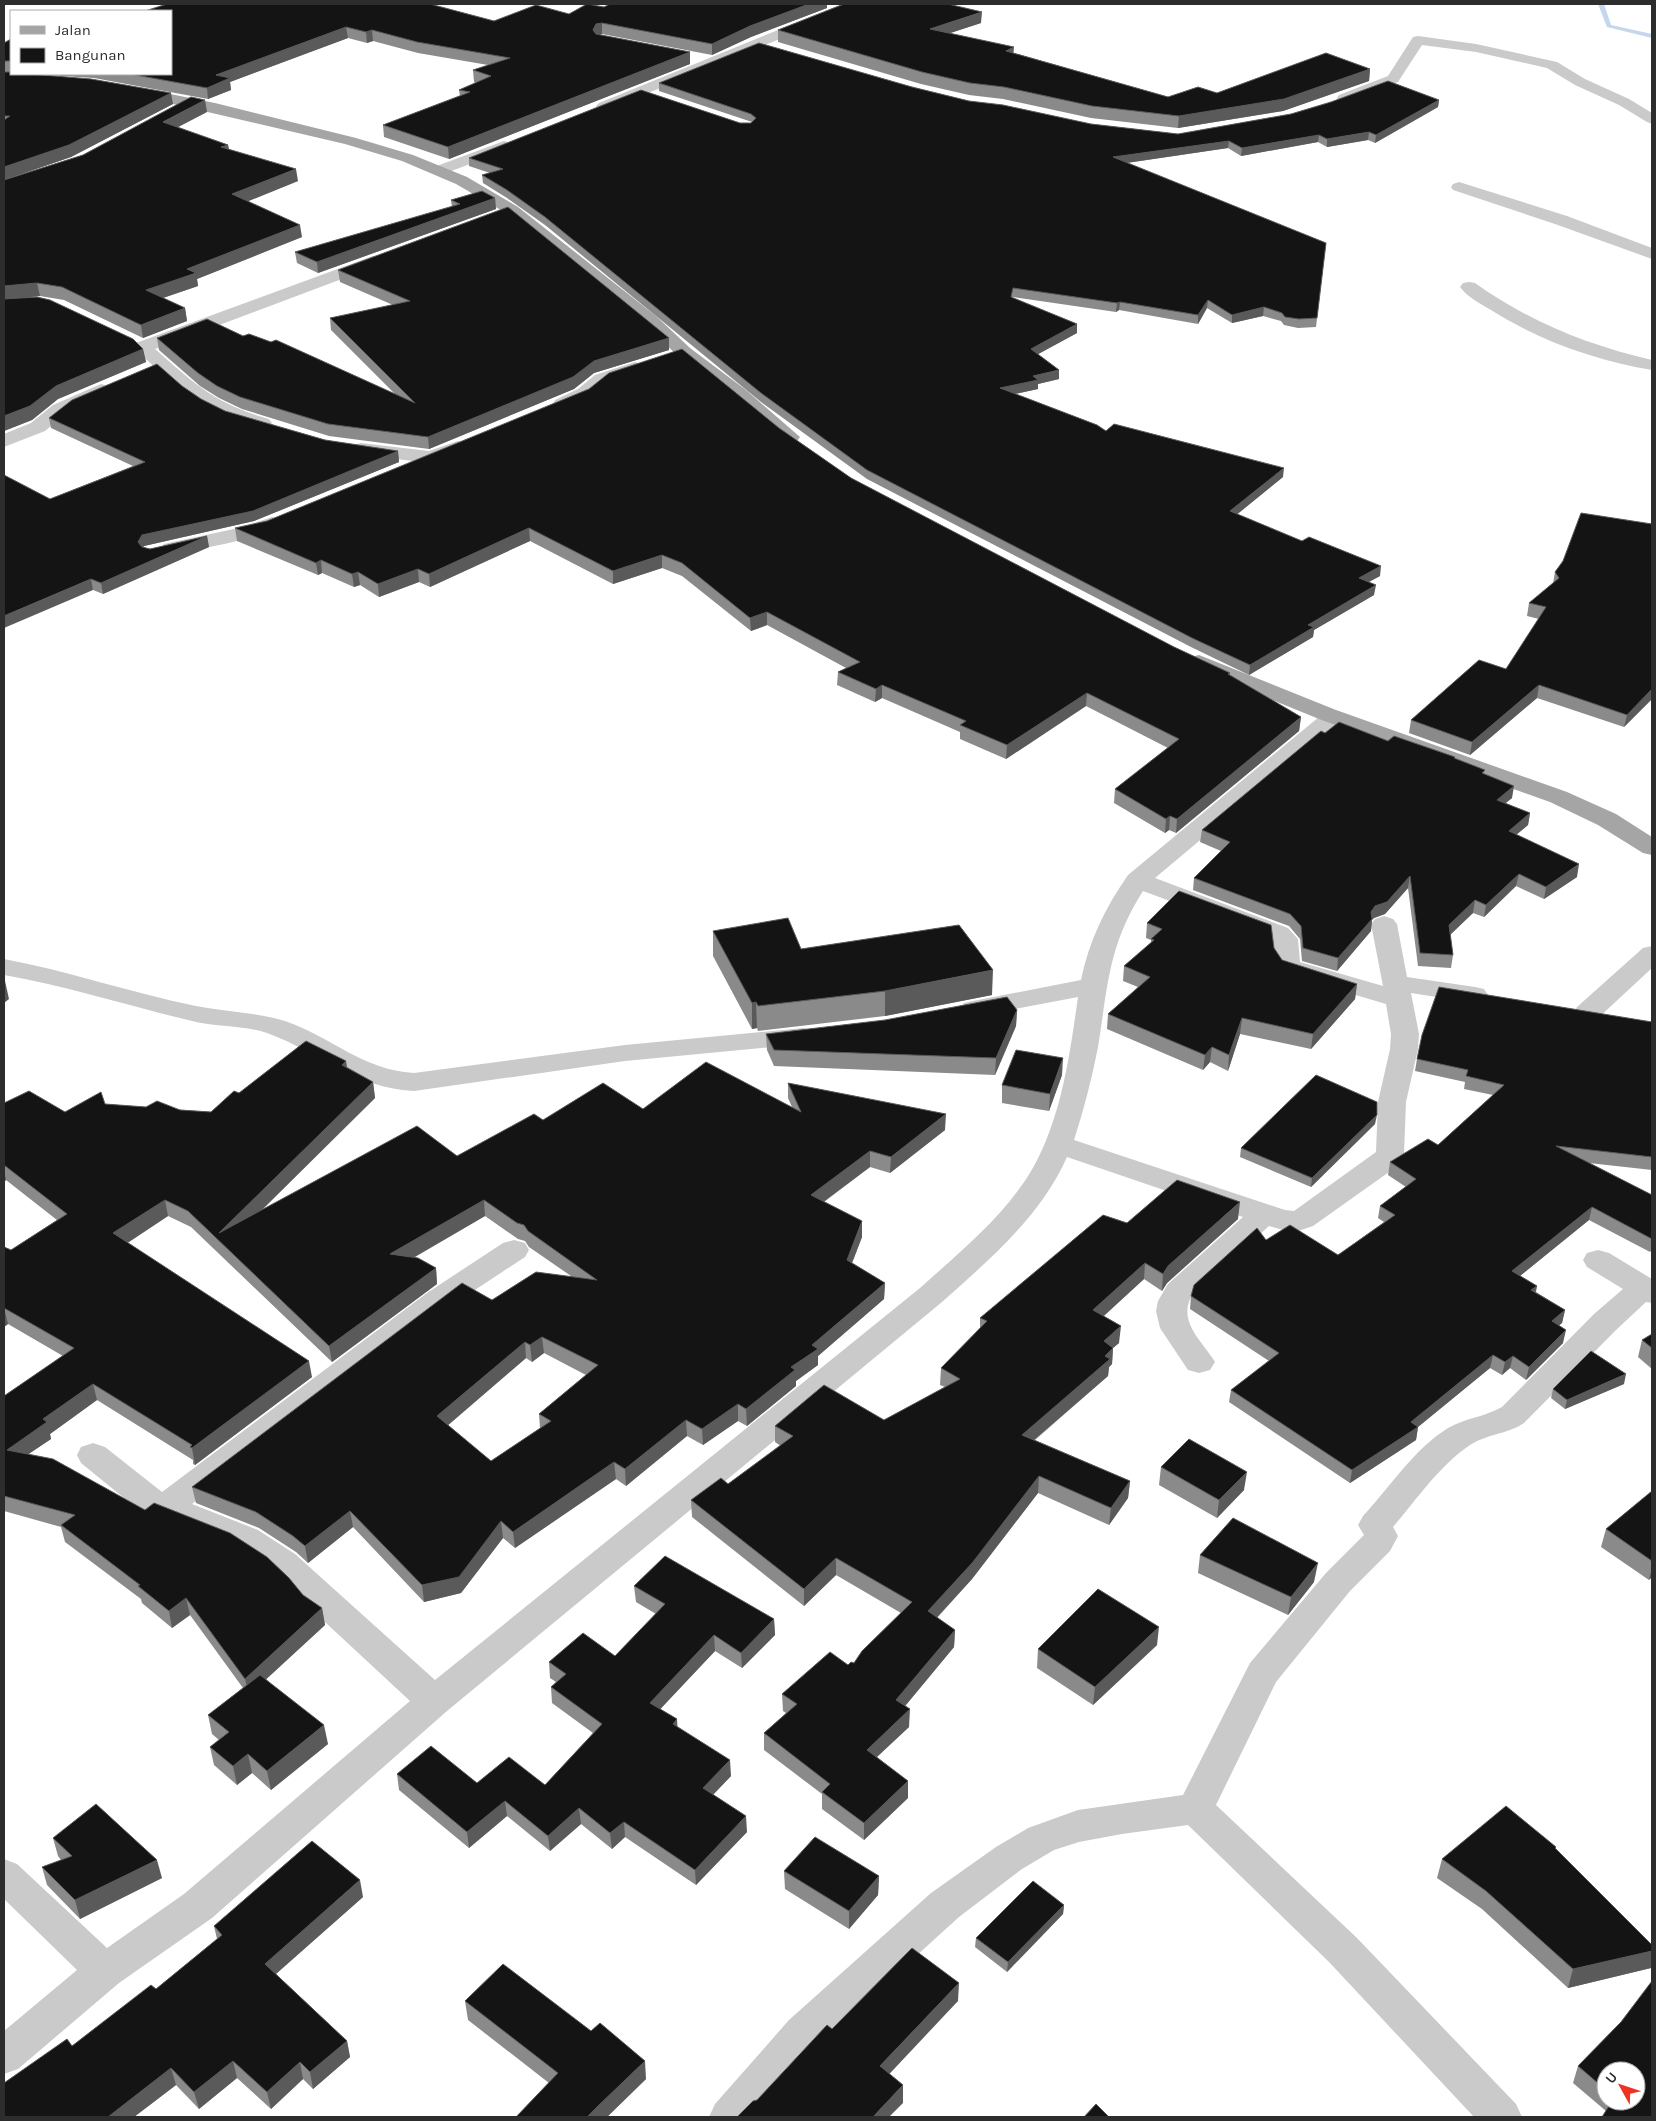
<svg xmlns="http://www.w3.org/2000/svg" width="1656" height="2121" viewBox="0 0 1656 2121" font-family="Karla,sans-serif">
  <style>
    .lines { fill: none; stroke-linecap: round; stroke-linejoin: round }
    .stream { fill: #c4d7ed; fill-rule: evenodd }
    .minor { fill: #cacaca; fill-rule: evenodd }
    .major { fill: #a5a5a5; fill-rule: evenodd }
    .wall { fill: #8a8a8a; fill-rule: evenodd }
    .shaded-wall { fill: #5a5a5a }
    .building { fill: #141414; stroke: #5a5a5a; fill-rule: evenodd }
  </style>
  <rect width="100%" height="100%" fill="#fff"/>
  <g class="lines">
    <path class="stream" d="M1598 4H1604L1611 25 1652 34V38L1607 27Z"/>
    <g class="minor">
      <path d="M842 4H860L858 7 609 109H599L596 106 599 103Z"/>
      <path d="M1418 36 1476 44 1557 62 1585 79 1629 99 1652 113V124L1647 122 1619 105 1575 85 1547 68 1476 52 1422 45 1398 82 1349 101H1339L1337 98 1339 95 1388 76 1413 37Z"/>
      <path d="M504 141 510 143 512 146 510 149 446 173H434L432 170 434 167Z"/>
      <path d="M1459 182 1567 216 1652 248V259L1555 224 1453 190 1451 187 1453 184Z"/>
      <path d="M373 256 379 257 382 261 379 265 155 349C195 384 215 404 269 419L272 423 269 427 262 429 242 423 204 408 177 388 133 347 136 343Z"/>
      <path d="M1469 282 1475 283C1530 322 1587 345 1652 360V370C1595 360 1540 341 1491 310 1481 304 1467 297 1460 287L1463 283Z"/>
      <path d="M635 362 642 364 644 368 642 372C631 375 617 378 608 384 592 394 576 413 555 408L553 404 555 400 578 389 595 375Z"/>
      <path d="M101 384 108 386 110 390 108 394 67 413 45 431 4 447V434L31 423 53 405Z"/>
      <path d="M458 441 465 443 468 447 465 451 431 463 361 455 354 453 351 449 354 445 361 443 429 451Z"/>
      <path d="M272 517 279 519 282 523C272 538 192 550 171 554L164 552 161 548 164 544 243 527Z"/>
      <path d="M1333 710 1341 712 1345 717 1341 722 1155 878 1288 928 1298 939 1300 962 1383 986 1371 924 1375 919 1384 916 1393 919 1397 924 1407 977 1475 987 1484 989 1488 995 1484 1001 1475 1003 1411 993 1419 1034 1418 1049 1406 1102 1404 1154 1389 1172 1313 1226 1298 1231 1283 1230 1269 1226 1191 1297C1178 1323 1203 1342 1215 1362L1210 1370 1199 1373 1188 1370 1160 1328 1156 1311 1158 1301 1168 1284 1243 1217 1067 1157C1041 1216 989 1260 942 1302L447 1711 212 1918 119 1983 18 2069 4 2074V2031L77 1970 4 1899V1859L17 1864 107 1948 184 1894 410 1701 271 1572 234 1548 140 1511 81 1463 77 1455 81 1447 93 1443 105 1447 162 1492 427 1293 503 1243 514 1240 525 1243 529 1250 525 1257 449 1307 192 1504 258 1530 295 1554 435 1680 920 1288C961 1251 1007 1214 1034 1166 1062 1115 1070 1053 1078 997L973 1017 964 1015 960 1009 964 1003 973 1001 1081 980C1089 941 1105 908 1128 875L1325 712ZM1143 891 1270 938 1272 941 1274 962 1281 973 1386 1004 1391 1034 1390 1049 1378 1102 1376 1152 1294 1211 1285 1210 1074 1140C1084 1109 1092 1078 1098 1047 1108 986 1108 946 1143 891Z"/>
      <path d="M1652 946V968L1597 1019 1587 1021 1577 1019 1574 1013 1577 1007 1643 948Z"/>
      <path d="M4 959C69 971 131 993 196 1006 225 1012 256 1012 285 1021 332 1037 362 1070 414 1073L625 1045 804 1028 814 1030 818 1036 814 1042 804 1044 625 1061 414 1091C351 1087 322 1053 267 1033 243 1025 216 1027 192 1021 129 1006 67 986 4 975Z"/>
      <path d="M1598 1250 1609 1253 1652 1279V1303L1646 1302 1616 1330 1524 1423C1508 1434 1487 1434 1470 1445 1439 1466 1417 1499 1393 1527L1398 1536 1390 1551 1350 1591 1276 1682 1216 1805 1357 1938 1516 2104 1522 2117H1474L1329 1962 1188 1825 1122 1834 1079 1842 1054 1850 1022 1869 959 1917 817 2046 756 2117H709L715 2104 789 2020 931 1893 996 1847 1028 1828 1078 1810 1183 1795 1250 1663 1326 1573 1364 1535 1358 1525 1363 1516C1390 1487 1414 1449 1448 1428 1465 1418 1485 1417 1502 1407L1594 1314 1623 1289 1587 1267 1583 1260 1587 1253Z"/>
    </g>
    <g class="major">
      <path d="M135 87 215 103 356 138 413 155 467 177 518 207 656 316 690 348 746 390 800 437 797 441 790 443 783 441 732 398 678 356 644 324 506 213 456 184 402 161 345 144 130 94 128 91 130 88Z"/>
      <path d="M1199 655 1336 710 1567 792 1616 814 1652 837V855L1643 853 1598 825 1550 802 1319 719 1191 667 1188 662 1191 657Z"/>
    </g>
  </g>
  <g class="wall">
    <path d="M827 4V8L751 37 712 55 602 34 600 35 690 52V64L449 159 384 137 383 125 460 96 459 90 476 83 474 82 473 70 488 65 418 53 373 41 367 43 348 38 230 82 231 90 208 99 94 78 31 74H171V11L494 21 569 14 604 7Z"/>
    <path d="M981 23 950 33 1014 53 1168 97 1217 93 1370 69 1369 81 1283 111 1178 128 1091 118 1003 99 969 95 921 84 778 42V30Z"/>
    <path d="M11 39V74L173 104 71 157 4 180V43Z"/>
    <path d="M659 83 912 87 969 101 1091 124 1178 134 1439 100 1438 107 1375 143 1368 140 1327 147 1318 142 1241 156 1228 148 1127 163 1326 243 1316 327 1298 328 1284 325 1281 321 1263 316 1232 323 1207 308 1198 324 1119 310 1116 312 1013 297 1012 298 1077 324V333L1038 354 1059 379 1038 384V389L1015 394 1106 431 1283 477 1237 514 1380 576 1368 582 1374 595 1314 630 1313 637 1249 675 1191 647 867 479 761 402 545 225 507 198 483 183 482 175 490 173 469 166V158L740 123H751L752 122 659 91Z"/>
    <path d="M207 112 177 127 228 145 229 149 298 181 248 201 302 237 197 279 198 286 163 298 185 308 187 321 143 338 64 300 40 296 21 298 143 349 146 362 58 399 32 420 4 431V180L83 155Z"/>
    <path d="M495 198 496 209 318 273 297 263 295 252 452 207 451 200Z"/>
    <path d="M338 270 669 350 594 373 574 389 429 449 329 436 242 409 219 398 200 386 159 350 157 338 243 336 395 394 331 330 330 318 393 305 340 282Z"/>
    <path d="M182 386 201 399 225 411 325 440 398 451 399 462 254 521 144 546 143 547 150 549 207 536 209 547 103 594 93 590 50 499 133 466 51 428 49 418Z"/>
    <path d="M779 428 851 478 1174 647 1230 673V676L1301 717 1299 731 1176 833 1169 830 1165 833 1114 803 1115 789 1168 748 1086 706 1006 759 960 739V732L882 698 875 702 837 685 838 672 846 668 767 625 751 631 682 576 662 568 613 584 530 541 430 587 419 582 379 597 360 585 354 587 322 573 318 575 237 541 235 528Z"/>
    <path d="M1652 524V699L1624 727 1537 698 1470 755 1409 733 1411 720 1506 669 1539 619 1527 616 1529 603 1553 584 1555 572Z"/>
    <path d="M1325 733 1388 741 1455 757V759L1485 770 1484 774 1512 798 1505 803 1530 813 1528 825 1516 835 1577 877 1544 899 1516 886 1484 917 1473 913 1450 934 1453 955 1451 968 1418 966 1408 888 1385 914 1374 918 1372 920 1371 931 1337 971 1302 961 1300 939 1289 926 1193 890 1194 878 1221 851 1200 842 1202 830Z"/>
    <path d="M1147 923 1274 948 1282 960 1357 984 1355 999 1311 1049 1240 1034 1228 1071 1210 1062 1203 1070 1107 1029 1108 1014 1138 987 1123 981 1124 966 1151 943V940L1146 938Z"/>
    <path d="M713 931 801 949 992 995 885 1016 758 1031 757 1028 752 1029 713 956Z"/>
    <path d="M1017 1010 1016 1026 995 1075 774 1066 767 1050 766 1034Z"/>
    <path d="M1652 1022V1170L1589 1163 1652 1195V1250L1650 1252 1589 1220 1520 1276 1537 1286 1536 1292 1565 1310 1562 1323 1559 1325 1563 1343 1526 1380 1510 1368 1502 1375 1490 1368 1418 1427 1416 1440 1350 1483 1229 1402 1231 1390 1269 1361 1190 1309 1191 1296 1266 1240 1338 1255 1384 1222 1378 1218 1380 1206 1406 1187 1388 1175 1390 1162 1438 1145 1493 1095 1464 1089 1465 1082 1415 1071 1417 1059Z"/>
    <path d="M346 1061 347 1067 373 1082 375 1098 262 1210 457 1156 543 1120 643 1109 792 1107 788 1098V1083L945 1130 890 1173 870 1167 824 1202 862 1237 852 1263 885 1283 884 1299 818 1356V1365L796 1381V1386L747 1426 738 1421 703 1445 687 1436 626 1486 616 1479 515 1548 503 1538 461 1593 424 1602 353 1527 308 1563 296 1552 259 1528 196 1503 192 1487 492 1300 571 1276 529 1247 525 1241 518 1239 485 1216 415 1257 436 1268 437 1284 332 1362 191 1227 168 1216 127 1243 312 1377 195 1465 193 1464V1460L97 1400 50 1434 51 1439 28 1454 145 1510 303 1595 322 1608 325 1625 266 1679 328 1744 271 1790 252 1773 237 1785 214 1765 210 1747 219 1740 212 1734 208 1715 243 1688 190 1615 172 1628 142 1603 141 1599 65 1542 61 1527 4 1511V1396L63 1356 8 1324 4 1327V1247L11 1250 57 1220 6 1180 4 1182V1103L65 1112 105 1104 211 1112 239 1093ZM544 1353 586 1375 539 1414 540 1428 491 1461 448 1425 526 1358 532 1362Z"/>
    <path d="M1062 1075 1049 1111 1002 1103V1085Z"/>
    <path d="M1375 1124 1311 1187 1240 1157 1241 1148Z"/>
    <path d="M1238 1219 1167 1283 1162 1291 1144 1279 1103 1316 1119 1343 1113 1348 1112 1364 1109 1367 1108 1376 1035 1440 1130 1481 1128 1498 1109 1525 1038 1493 972 1579 937 1618 955 1630 954 1647 905 1706 909 1727 877 1757 908 1781V1798L864 1840 822 1809V1794L764 1750V1733L786 1713 783 1711 782 1694 854 1663 901 1613 836 1575 804 1606 692 1517 691 1500 728 1484 781 1446 775 1442V1426L884 1420 945 1387 940 1385 941 1368 980 1329V1318L1127 1223Z"/>
    <path d="M1652 1334V1369L1638 1357 1642 1340Z"/>
    <path d="M1624 1384 1565 1409 1551 1398 1553 1389Z"/>
    <path d="M1161 1467 1244 1490 1217 1518 1159 1485Z"/>
    <path d="M1652 1491V1577L1649 1580 1601 1547 1606 1529Z"/>
    <path d="M1200 1555 1314 1582 1288 1615 1198 1573Z"/>
    <path d="M634 1586 774 1619 775 1635 742 1668 715 1651 660 1709 677 1719V1727L731 1776 713 1795 747 1832 696 1885 625 1837 612 1849 581 1824 550 1851 507 1816 469 1848 399 1790 397 1774 477 1783 545 1785 593 1733 552 1703 551 1687 556 1682 550 1678 549 1662 615 1656 656 1614 636 1602Z"/>
    <path d="M1157 1645 1093 1705 1037 1668 1038 1649Z"/>
    <path d="M53 1838 162 1878 80 1919 47 1885 42 1867 61 1860 58 1856Z"/>
    <path d="M1556 1847V1849L1652 1945V1964L1651 1968 1568 1988 1482 1909 1437 1878 1442 1859Z"/>
    <path d="M784 1871 879 1876 878 1895 849 1929 785 1889Z"/>
    <path d="M363 1897 276 1974 347 2041 350 2057 313 2089 303 2079 271 2109 237 2078 199 2109 176 2085 134 2117H4L72 2046 156 1989 217 1939 214 1926Z"/>
    <path d="M1064 1905 1063 1914 1007 1972 975 1947 976 1938Z"/>
    <path d="M465 2001 646 2079 607 2117H516L549 2083 468 2020Z"/>
    <path d="M1621 2022 1652 2117 1606 2111 1573 2083 1578 2066ZM1606 2071 1636 2101H1606Z"/>
  </g>
  <g class="shaded-wall">
    <path d="M809 4H827V8L751 37 712 55V44L750 26Z"/>
    <path d="M982 12 981 23 929 40 930 29Z"/>
    <path d="M602 23V34L597 35 593 30 596 24Z"/>
    <path d="M346 27 348 38 230 82 231 90 208 99 207 88 216 75Z"/>
    <path d="M372 30 373 41 367 43 366 32Z"/>
    <path d="M1014 47 1013 59 1006 51Z"/>
    <path d="M690 52V64L449 159 448 147Z"/>
    <path d="M1370 69 1369 81 1283 111 1178 128 1179 116Z"/>
    <path d="M171 93 173 104 71 157 4 180V167Z"/>
    <path d="M205 100 207 112 165 134 163 122Z"/>
    <path d="M1439 100 1438 107 1375 143 1376 135Z"/>
    <path d="M1369 132 1368 140 1327 147V139Z"/>
    <path d="M1319 135 1318 142 1241 156 1242 148Z"/>
    <path d="M1229 141 1228 148 1112 165 1113 157Z"/>
    <path d="M228 145 230 156 221 147Z"/>
    <path d="M296 169 298 181 234 207 232 194Z"/>
    <path d="M495 198 496 209 318 273 317 262Z"/>
    <path d="M300 225 302 237 197 279 198 286 148 303 146 290 187 269Z"/>
    <path d="M37 283 40 296 4 300V286Z"/>
    <path d="M1208 300 1207 308 1198 324V315Z"/>
    <path d="M1120 302 1119 310 1116 312 1117 303Z"/>
    <path d="M1264 307 1263 316 1232 323V315Z"/>
    <path d="M185 308 187 321 143 338 141 325Z"/>
    <path d="M1077 324V333L1031 358V349Z"/>
    <path d="M669 338V350L594 373 574 389 429 449 428 437 594 361Z"/>
    <path d="M143 349 146 362 58 399 32 420 4 431V416L56 386Z"/>
    <path d="M1059 370V379L1038 384V389L1000 397V388L1033 376Z"/>
    <path d="M398 451 399 462 254 521 144 546 140 553 138 542 142 535Z"/>
    <path d="M1284 468 1283 477 1229 521 1230 511Z"/>
    <path d="M529 528 530 541 430 587 429 574Z"/>
    <path d="M207 536 209 547 103 594 101 583Z"/>
    <path d="M662 555V568L613 584V571Z"/>
    <path d="M321 560 322 573 318 575 316 563Z"/>
    <path d="M1381 566 1380 576 1358 588 1359 578Z"/>
    <path d="M418 569 419 582 379 597 378 584Z"/>
    <path d="M358 572 360 585 354 587 352 574Z"/>
    <path d="M91 579 93 590 4 628V616Z"/>
    <path d="M1376 585 1374 595 1314 630 1313 637 1249 675 1250 665 1308 625Z"/>
    <path d="M767 612V625L751 631 750 618Z"/>
    <path d="M882 685V698L875 702 876 689Z"/>
    <path d="M1539 685 1537 698 1470 755 1472 742Z"/>
    <path d="M1652 689V699L1624 727 1627 715Z"/>
    <path d="M1087 693 1086 706 1006 759 1007 745Z"/>
    <path d="M1301 717 1299 731 1176 833 1177 819Z"/>
    <path d="M1514 786 1512 798 1495 812 1497 800Z"/>
    <path d="M1530 813 1528 825 1506 843 1509 831Z"/>
    <path d="M1170 816 1169 830 1165 833 1166 819Z"/>
    <path d="M1579 864 1577 877 1544 899 1546 887Z"/>
    <path d="M1519 874 1516 886 1484 917 1486 905Z"/>
    <path d="M1410 876 1408 888 1385 914 1374 918 1372 920 1371 931 1337 971 1338 958 1375 906Z"/>
    <path d="M1475 900 1473 913 1447 938 1449 925Z"/>
    <path d="M993 970 992 995 885 1016V991Z"/>
    <path d="M5 981 9 999 4 1003V982Z"/>
    <path d="M1357 984 1355 999 1311 1049 1313 1034Z"/>
    <path d="M756 1002 757 1028 752 1029V1003Z"/>
    <path d="M1017 1010 1016 1026 995 1075 996 1058Z"/>
    <path d="M1242 1018 1240 1034 1228 1071 1229 1055Z"/>
    <path d="M1212 1047 1210 1062 1203 1070 1205 1055Z"/>
    <path d="M1063 1058 1062 1075 1049 1111 1050 1094Z"/>
    <path d="M346 1061 348 1077 342 1065Z"/>
    <path d="M373 1082 375 1098 225 1246 219 1233Z"/>
    <path d="M946 1114 945 1130 890 1173 891 1157Z"/>
    <path d="M1377 1115 1375 1124 1311 1187 1312 1178Z"/>
    <path d="M870 1151V1167L811 1211V1195Z"/>
    <path d="M4 1170 6 1180 4 1182Z"/>
    <path d="M165 1200 168 1216 117 1250 113 1233Z"/>
    <path d="M484 1200 485 1216 392 1270 390 1254Z"/>
    <path d="M1240 1202 1238 1219 1167 1283 1162 1291 1163 1274 1168 1266Z"/>
    <path d="M1592 1207 1589 1220 1510 1284 1512 1271Z"/>
    <path d="M862 1221V1237L847 1276V1260Z"/>
    <path d="M1145 1263 1144 1279 1092 1327 1093 1310Z"/>
    <path d="M436 1268 437 1284 332 1362 329 1346Z"/>
    <path d="M885 1283 884 1299 818 1356V1365L796 1381V1386L747 1426 746 1409 791 1367 812 1345Z"/>
    <path d="M1537 1286 1534 1298 1531 1290Z"/>
    <path d="M4 1308 8 1324 4 1327Z"/>
    <path d="M1565 1310 1562 1323 1549 1334 1552 1321Z"/>
    <path d="M1121 1326 1119 1343 1113 1348 1112 1364 1109 1367 1108 1376 1021 1451 1022 1435 1104 1341Z"/>
    <path d="M1566 1330 1563 1343 1526 1380 1529 1367Z"/>
    <path d="M542 1337 544 1353 532 1362 530 1345Z"/>
    <path d="M525 1342 526 1358 439 1433 437 1416Z"/>
    <path d="M1493 1355 1490 1368 1413 1431 1418 1427 1416 1440 1350 1483 1352 1470Z"/>
    <path d="M1513 1356 1510 1368 1502 1375 1505 1362Z"/>
    <path d="M309 1361 312 1377 195 1465 192 1448Z"/>
    <path d="M1626 1374 1624 1384 1565 1409 1567 1400Z"/>
    <path d="M93 1384 97 1400 50 1434 51 1439 11 1466 7 1450 43 1419Z"/>
    <path d="M738 1404V1421L703 1445 702 1429Z"/>
    <path d="M686 1420 687 1436 626 1486 625 1469Z"/>
    <path d="M614 1462 616 1479 515 1548 513 1532Z"/>
    <path d="M1247 1472 1244 1490 1217 1518 1219 1500Z"/>
    <path d="M1039 1476 1038 1493 972 1579 927 1628 928 1611Z"/>
    <path d="M1130 1481 1128 1498 1109 1525 1111 1508Z"/>
    <path d="M350 1511 353 1527 308 1563 305 1546Z"/>
    <path d="M501 1521 503 1538 461 1593 424 1602 422 1585Z"/>
    <path d="M836 1558V1575L804 1606V1589Z"/>
    <path d="M1318 1563 1314 1582 1288 1615 1291 1597Z"/>
    <path d="M1652 1568V1577L1649 1580Z"/>
    <path d="M186 1598 190 1615 172 1628 169 1611Z"/>
    <path d="M322 1608 325 1625 249 1695 245 1679Z"/>
    <path d="M774 1619 775 1635 742 1668 741 1653Z"/>
    <path d="M1159 1627 1157 1645 1093 1705 1095 1687Z"/>
    <path d="M955 1630 954 1647 896 1717V1700Z"/>
    <path d="M714 1635 715 1651 651 1719 650 1703Z"/>
    <path d="M910 1709 909 1727 866 1767 867 1750Z"/>
    <path d="M677 1719 678 1735 673 1724Z"/>
    <path d="M324 1725 328 1744 271 1790 267 1771Z"/>
    <path d="M248 1754 252 1773 237 1785 233 1766Z"/>
    <path d="M730 1760 731 1776 704 1804 703 1788Z"/>
    <path d="M908 1781V1798L864 1840V1823Z"/>
    <path d="M505 1801 507 1816 469 1848 467 1832Z"/>
    <path d="M579 1808 581 1824 550 1851 548 1836Z"/>
    <path d="M746 1816 747 1832 696 1885 695 1870Z"/>
    <path d="M624 1822 625 1837 612 1849 610 1833Z"/>
    <path d="M157 1860 162 1878 80 1919 75 1900Z"/>
    <path d="M879 1876 878 1895 849 1929V1911Z"/>
    <path d="M360 1880 363 1897 269 1980 265 1964Z"/>
    <path d="M1064 1905 1063 1914 1007 1972 1008 1962Z"/>
    <path d="M1652 1951V1964L1651 1968 1568 1988 1573 1969Z"/>
    <path d="M959 1983 958 2001 879 2085 880 2066Z"/>
    <path d="M347 2041 350 2057 313 2089 310 2072Z"/>
    <path d="M233 2061 237 2078 199 2109 194 2092Z"/>
    <path d="M645 2061 646 2079 607 2117H587L598 2106Z"/>
    <path d="M300 2062 303 2079 271 2109 267 2092Z"/>
    <path d="M171 2068 176 2085 134 2117H108Z"/>
    <path d="M903 2085V2103L889 2117H873Z"/>
  </g>
  <g class="building">
    <path d="M167 4H430L494 21 536 5 569 14 587 4 604 7 610 4H809L750 26 712 44 602 23 596 24 593 30 596 34 690 52 448 147 383 125 470 92 459 90 491 76 473 70 510 58 417 42 372 30 366 32 346 27 216 75 230 78 207 88 130 74H171V11H145Z"/>
    <path d="M844 4H948L982 12 930 29 1014 47 1006 51 1168 97 1198 87 1217 93 1326 53 1370 69 1284 99 1179 116 1092 106 1004 87 970 83 922 72 778 30Z"/>
    <path d="M11 39V61H4V43Z"/>
    <path d="M759 43 912 87 969 101 1003 105 1091 124 1178 134 1291 114 1331 102 1388 81 1439 100 1376 135 1369 132 1327 139 1319 135 1242 148 1229 141 1113 157 1326 243 1317 318 1299 319 1285 317 1282 313 1264 307 1232 315 1208 300 1198 315 1120 302 1117 303 1013 288 1011 297 1077 324 1031 349 1059 370 1033 376 1038 380 1000 388 1097 425 1106 431 1114 424 1284 468 1230 511 1302 541 1309 537 1381 566 1359 578 1376 585 1308 625 1314 627 1250 665 1192 638 867 470 761 393 545 217 507 190 482 175 503 169 469 158 641 90 740 123H751L756 118 751 114 659 83Z"/>
    <path d="M4 72H11V74H30L91 79 171 93 69 145 4 167V120L10 116H4Z"/>
    <path d="M191 97 205 100 163 122 228 145 221 147 296 169 232 194 300 225 187 269 196 273 146 290 185 308 141 325 62 287 37 283 4 286V180L83 155Z"/>
    <path d="M482 191 495 198 317 262 295 252 460 204 451 200Z"/>
    <path d="M508 207 669 338 594 361 573 377 428 437 328 424 240 397 217 386 198 373 157 338 207 319 243 336 249 334 271 342 276 340 415 403 330 318 410 301 338 270Z"/>
    <path d="M37 297 50 300 133 339 143 349 56 386 30 406 4 416V299Z"/>
    <path d="M682 349 779 428 851 478 1174 647 1230 673 1228 674 1301 717 1177 819 1170 816 1166 819 1115 789 1179 739 1087 693 1007 745 960 725 966 721 882 685 876 689 838 672 860 662 767 612 750 618 682 563 662 555 613 571 529 528 429 574 418 569 378 584 358 572 352 574 321 560 316 563 235 528 267 521 589 389 609 373Z"/>
    <path d="M157 364 182 386 201 399 225 411 325 440 398 451 253 511 142 535 138 542 142 547 150 549 207 536 101 583 91 579 4 616V475L50 499 145 462 49 418 72 400Z"/>
    <path d="M1581 513 1652 524V689L1627 715 1539 685 1472 742 1411 720 1479 660 1506 669 1546 607 1529 603 1559 578 1555 572 1563 561Z"/>
    <path d="M1339 722 1388 741 1394 736 1455 757 1454 758 1485 770 1482 773 1514 786 1497 800 1530 813 1509 831 1579 864 1546 887 1519 874 1486 905 1475 900 1449 925 1453 955 1420 953 1410 876 1387 902 1375 906 1371 912 1372 919 1338 958 1303 948 1301 926 1290 914 1194 878 1230 842 1202 830 1321 731 1325 733Z"/>
    <path d="M1179 891 1271 925 1274 948 1282 960 1357 984 1313 1034 1242 1018 1229 1055 1212 1047 1205 1055 1108 1014 1150 977 1124 966 1154 940 1151 939 1162 929 1147 923Z"/>
    <path d="M788 918 801 949 959 925 993 970 885 991 758 1006 756 1002 752 1003 713 931Z"/>
    <path d="M1439 987 1652 1022V1157L1556 1146 1652 1195V1239L1592 1207 1512 1271 1537 1286 1531 1290 1565 1310 1552 1321 1566 1330 1529 1367 1513 1356 1505 1362 1493 1355 1411 1422 1418 1427 1352 1470 1231 1390 1279 1353 1191 1296 1194 1285 1257 1228 1266 1240 1290 1225 1338 1255 1395 1215 1380 1206 1416 1179 1390 1162 1428 1139 1438 1145 1504 1085 1466 1076 1468 1070 1417 1059 1422 1035Z"/>
    <path d="M1007 997 1017 1010 996 1058 774 1050 766 1034 885 1020Z"/>
    <path d="M306 1041 346 1061 342 1065 373 1082 219 1233 417 1126 457 1156 534 1114 543 1120 603 1083 643 1109 706 1062 801 1112 788 1083 946 1114 891 1157 870 1151 811 1195 862 1221 847 1260 885 1283 812 1345 818 1349 791 1367 795 1370 746 1409 738 1404 702 1429 686 1420 625 1469 614 1462 513 1532 501 1521 459 1577 422 1585 350 1511 305 1546 293 1536 256 1512 192 1487 462 1283 492 1300 536 1272 597 1280 528 1231 524 1225 517 1223 484 1200 390 1254 418 1258 436 1268 329 1346 188 1211 165 1200 113 1233 309 1361 192 1448 190 1447 192 1445 93 1384 43 1419 47 1422 7 1450 53 1459 145 1510 154 1503 230 1533 267 1557 289 1578 303 1595 322 1608 245 1679 186 1598 169 1611 138 1586 140 1585 61 1525 75 1515 4 1496V1396L74 1348 4 1308V1247L11 1250 67 1214 4 1165V1103L29 1091 65 1112 101 1092 105 1104 146 1107 157 1101 180 1110 211 1112 234 1091 239 1093ZM542 1337 598 1365 539 1414 551 1421 491 1461 437 1416 525 1342 530 1345Z"/>
    <path d="M1016 1050 1063 1058 1050 1094 1002 1085Z"/>
    <path d="M1316 1075 1377 1102V1115L1312 1178 1241 1148Z"/>
    <path d="M1177 1180 1240 1202 1168 1266 1163 1274 1145 1263 1093 1310 1121 1326 1104 1341 1113 1348 1105 1356 1110 1359 1022 1435 1130 1481 1111 1508 1039 1476 973 1562 928 1611 955 1630 896 1700 910 1709 867 1750 908 1781 864 1823 822 1792 830 1784 764 1733 797 1704 782 1694 830 1652 848 1665 851 1662 854 1663 862 1651 912 1602 836 1558 804 1589 691 1500 721 1478 728 1484 793 1436 775 1426 824 1385 884 1420 960 1379 941 1368 987 1321 980 1318 1103 1215 1127 1223Z"/>
    <path d="M1652 1334V1348L1642 1340Z"/>
    <path d="M1591 1351 1626 1374 1567 1400 1553 1389Z"/>
    <path d="M1189 1439 1247 1472 1219 1500 1161 1467Z"/>
    <path d="M1652 1491V1561L1606 1529Z"/>
    <path d="M1233 1518 1318 1563 1291 1597 1200 1555Z"/>
    <path d="M665 1556 774 1619 741 1653 714 1635 650 1703 677 1719 673 1724 730 1760 703 1788 746 1816 695 1870 624 1822 610 1833 579 1808 548 1836 505 1801 467 1832 397 1774 431 1746 477 1783 509 1757 545 1785 602 1724 551 1687 566 1674 549 1662 583 1633 615 1656 665 1604 634 1586Z"/>
    <path d="M1098 1589 1159 1627 1095 1687 1038 1649Z"/>
    <path d="M260 1675 324 1725 267 1771 248 1754 233 1766 210 1747 229 1732 208 1715Z"/>
    <path d="M96 1804 157 1860 75 1900 42 1867 72 1856 53 1838Z"/>
    <path d="M1506 1806 1556 1847 1555 1848 1652 1945V1951L1573 1969 1486 1891 1442 1859Z"/>
    <path d="M815 1837 879 1876 849 1911 784 1871Z"/>
    <path d="M312 1841 360 1880 265 1964 347 2041 310 2072 300 2062 267 2092 233 2061 194 2092 171 2068 108 2117H4V2083L67 2039 72 2046 151 1985 156 1989 222 1935 214 1926Z"/>
    <path d="M1033 1881 1064 1905 1008 1962 976 1938Z"/>
    <path d="M912 1948 959 1983 880 2066 903 2085 873 2117H737L753 2101 757 2100 827 2025 832 2029Z"/>
    <path d="M503 1964 591 2031 600 2023 645 2061 598 2106 587 2117H516L558 2073 465 2001Z"/>
    <path d="M1652 1981V2117H1602L1612 2101H1636V2071H1606V2090L1578 2066 1621 2022Z"/>
    <path d="M1096 2104 1109 2117H1084Z"/>
  </g>
  <rect width="1656" height="2121" fill="none" stroke="#2d2d2d" stroke-width="10"/>
  <rect x="10" y="10" width="162" height="65" fill="#ffffff" stroke="#ababab"/>
  <rect x="20" y="26" width="25" height="8" fill="#a5a5a5" stroke="#ababab"/>
  <text x="55" y="35" font-size="15" fill="#2d2d2d">Jalan</text>
  <rect x="20" y="48" width="25" height="15" fill="#141414" stroke="#ababab"/>
  <text x="55" y="60" font-size="15" fill="#2d2d2d">Bangunan</text>
  <g transform="translate(1621 2086) rotate(310)"><circle r="24" fill="#ffffff" stroke="#ababab"/>
  <path d="M0-4L9 19L0 12L-9 19Z" fill="#ee3224"/>
  <text y="-8" font-size="14" font-weight="bold" text-anchor="middle" fill="#2d2d2d">U</text>
  </g>
</svg>
